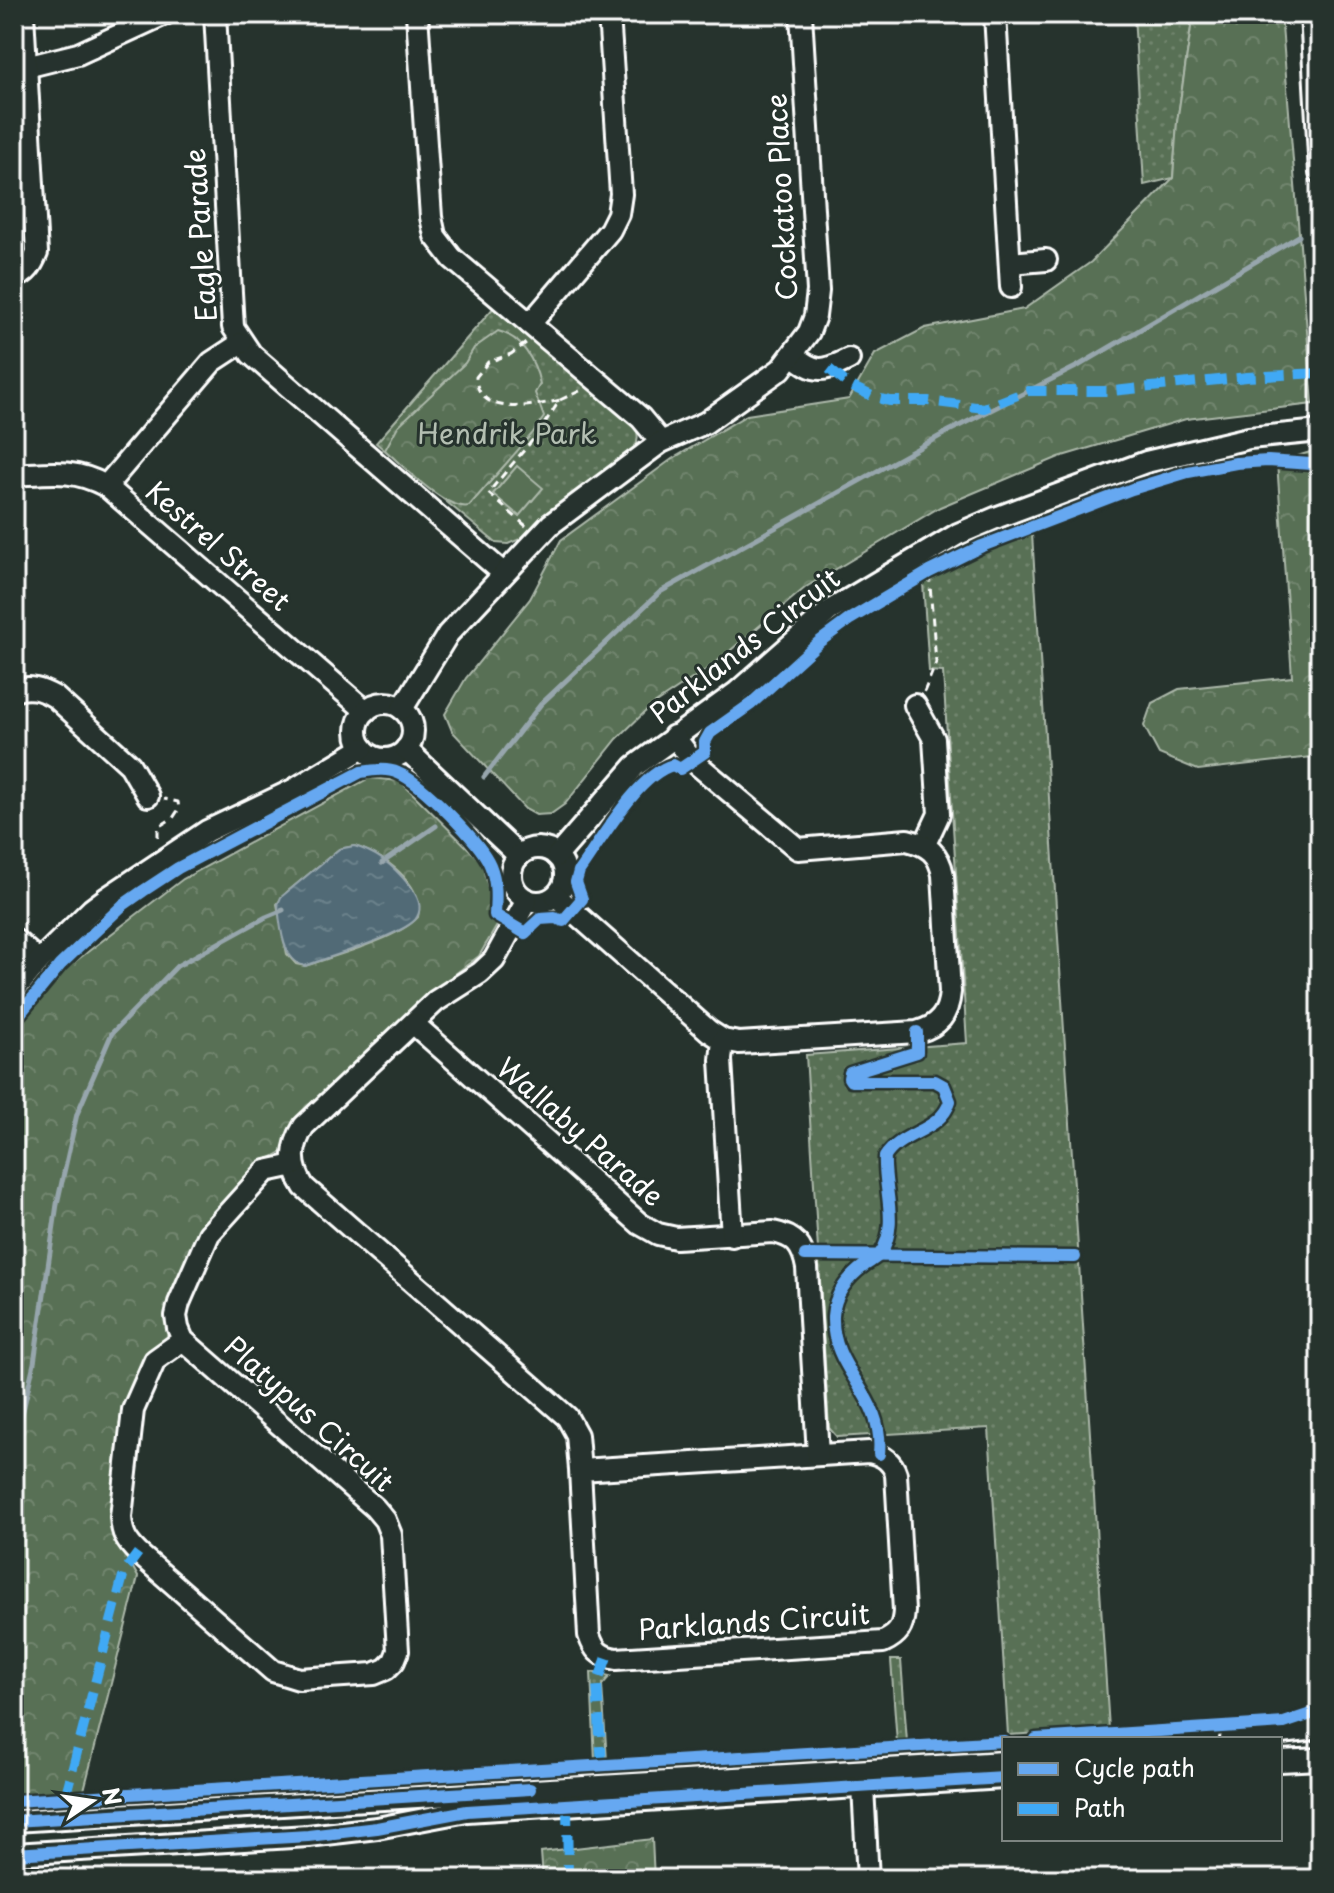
<svg xmlns="http://www.w3.org/2000/svg" width="1334" height="1893" viewBox="0 0 1334 1893" font-family="'Playpen Sans',sans-serif">
  <style>
    .grass { fill: url(#grass-dots); stroke: #acb8aa; stroke-width: 2 }
    .forest { fill: url(#forest-crowns); stroke: #acb8aa; stroke-width: 2; fill-rule: evenodd }
    .pitch { fill: #587055; stroke: #acb8aa; stroke-width: 2 }
    .water { fill: url(#water-ripples); stroke: #97a6ad; stroke-width: 2 }
    .lines { fill: none; stroke-linecap: round; stroke-linejoin: round }
    .stream { stroke: #97a6ad; stroke-width: 5 }
    .minor-casing { stroke: #fff; stroke-width: 26 }
    .path { stroke: #fff; stroke-width: 3; stroke-dasharray: 8 6; stroke-linecap: butt }
    .minor { stroke: #26332d; stroke-width: 20 }
    .quiet { stroke: #3fa9f5; stroke-width: 10; stroke-dasharray: 20 10; stroke-linecap: butt }
    .cycleway-casing { stroke: #26332d; stroke-width: 17 }
    .cycleway { stroke: #66a8f1; stroke-width: 12 }
    .labels { text-anchor: middle; stroke-width: 6; stroke-linejoin: round; paint-order: stroke }
    .street-label { font-size: 28px; fill: #fff; stroke: #26332d }
    .park-label { font-size: 28px; fill: #b4bfb2; stroke: #26332d }
  </style>
  <defs>
    <pattern id="grass-dots" width="8" height="8" patternUnits="userSpaceOnUse" patternTransform="scale(2)"><rect width="8" height="8" fill="#587055"/><path d="M2 2h.1M6 6h.1" fill="none" stroke="#71856e" stroke-width="1.8" stroke-linecap="round"/></pattern>
    <pattern id="forest-crowns" width="20" height="18" patternUnits="userSpaceOnUse" patternTransform="scale(2)"><rect width="20" height="18" fill="#587055"/><path d="M2 6a3 3 0 1 1 6 0M12 15a3 3 0 1 1 6 0" fill="none" stroke="#71856e"/></pattern>
    <pattern id="water-ripples" width="26" height="14" patternUnits="userSpaceOnUse" patternTransform="scale(2)"><rect width="26" height="14" fill="#516b76"/><path d="M2 4q2-2 4 0t4 0M15 11q2-2 4 0t4 0" fill="none" stroke="#6b818b"/></pattern>
  </defs>
  <rect width="100%" height="100%" fill="#26332d"/>
  <filter id="ink" filterUnits="userSpaceOnUse"><feTurbulence type="fractalNoise" baseFrequency=".0125" numOctaves="2"/><feDisplacementMap in="SourceGraphic" scale="16" xChannelSelector="R" yChannelSelector="G"/><feConvolveMatrix kernelMatrix="1 2 1 2 8 2 1 2 1" color-interpolation-filters="sRGB"/></filter>
  <g filter="url(#ink)">
    <g class="grass">
      <path d="M1134 14H1193L1177 122 1173 178 1144 185Z"/>
      <path d="M495 306 629 418C638 429 640 436 635 450L520 539 508 544 496 543 376 443Z"/>
      <path d="M1032 534 1109 1729 1008 1735 989 1428 837 1437 829 1428 806 1055 967 1043 943 672 929 671 923 583 980 554Z"/>
      <path d="M891 1660H901L907 1742 897 1743Z"/>
      <path d="M591 1672 610 1676 602 1685 607 1761 595 1762Z"/>
    </g>
    <g class="forest">
      <path d="M1193 14H1281L1313 404 1186 419 1059 457 940 507 806 587 713 665 651 706 617 739 565 804 551 814 536 815 525 809 452 731 445 714 466 678 530 599 561 540 672 459 747 415 849 399 875 354 925 328 1024 309 1091 262 1173 178 1177 122Z"/>
      <path d="M498 331C522 337 535 361 540 384L535 393 544 417 532 434 469 506C446 511 403 466 385 450L398 426 465 363 474 348Z"/>
      <path d="M1320 449V756L1198 770 1159 754 1144 726 1152 703 1179 689 1292 677 1277 462Z"/>
      <path d="M369 778 400 781 482 862 488 888 490 917 498 924 479 956 430 993 303 1111 289 1131 282 1152 262 1163 202 1230 169 1332 165 1341 155 1350 114 1533 138 1577 83 1794 14 1797V1029L64 970 183 879ZM354 846C383 854 425 884 418 917 398 939 334 956 305 966L296 964 287 954 277 904 287 892 339 849Z"/>
      <path d="M652 1839 654 1879H543L541 1852Z"/>
    </g>
    <path class="pitch" d="M517 466 543 488 519 516 493 494Z"/>
    <path class="water" d="M354 846C376 852 394 866 408 884 416 893 424 905 417 917 410 933 325 958 305 966 282 961 280 925 278 904L281 897 339 849Z"/>
    <g class="lines">
      <g class="stream">
        <path d="M484 777 541 704 660 592 949 431 1078 366 1299 236"/>
        <path d="M382 863 436 826"/>
        <path d="M14 1449 34 1363 57 1204 77 1114 112 1033 177 966 266 917 283 910"/>
      </g>
      <g class="minor-casing">
        <g id="minor">
          <path d="M215 14 233 327 251 354 503 573"/>
          <path d="M417 14 431 217 435 236 452 258 641 418 661 442"/>
          <path d="M995 14 1011 287"/>
          <path d="M1311 14 1320 173"/>
          <path d="M26 67 78 54 165 14"/>
          <path d="M1010 263 1046 260"/>
          <path d="M14 278C27 274 32 265 37 253L23 14"/>
          <path d="M530 324 610 230 618 214 621 194 609 14"/>
          <path d="M793 355C816 374 823 372 849 359"/>
          <path d="M14 475C49 473 74 468 106 486L366 711"/>
          <path d="M106 486 212 362 241 343"/>
          <path d="M14 691C29 685 41 689 55 697L130 765 148 796"/>
          <circle cx="385" cy="731" r="28"/>
          <path d="M915 705 934 739 939 814 925 844"/>
          <path d="M402 709 448 634 551 524 661 442 705 423 781 369 809 332 815 316 818 291 801 14"/>
          <path d="M406 749 519 856"/>
          <circle cx="538" cy="875" r="27"/>
          <path d="M557 856 635 766 737 692 829 611 958 534 998 517 1146 462 1249 438 1320 431"/>
          <path d="M556 896 709 1031 723 1040 739 1043 917 1032C939 1026 948 1015 950 992L943 875C939 853 928 845 907 840L798 849 692 760 674 736"/>
          <path d="M527 900 494 960 480 973 436 1001 304 1126C291 1147 290 1165 304 1187L567 1417 577 1435 580 1470 869 1452C883 1455 892 1461 896 1474L904 1611C903 1628 898 1635 883 1642L616 1659C599 1656 594 1650 589 1635L580 1470"/>
          <path d="M14 939 39 961"/>
          <path d="M14 991 39 961 92 909 108 897 207 831 293 790 363 748"/>
          <path d="M414 1024 640 1224 658 1234 676 1238 773 1232C795 1236 803 1246 807 1268L818 1455"/>
          <path d="M723 1040 721 1060 732 1236"/>
          <path d="M183 1340 375 1508 385 1520 391 1535 398 1651 394 1661 386 1669 374 1674 299 1679 273 1671 138 1553C126 1541 122 1534 121 1517L133 1410 155 1360 183 1340 178 1328 176 1316 179 1303 209 1234 266 1171 294 1165"/>
          <path d="M1231 1739 1308 1730 1320 1725"/>
          <path d="M1280 1761 1320 1759"/>
          <path d="M863 1787 868 1879"/>
          <path d="M14 1821 1004 1762"/>
          <path d="M14 1854 308 1836 377 1828 467 1811 1004 1778"/>
        </g>
      </g>
      <g class="path">
        <path d="M526 343 511 354 488 362 476 377C477 418 535 406 560 400"/>
        <path d="M526 526 488 493 536 436 560 400 582 390"/>
        <path d="M924 692 936 663 929 572"/>
        <path d="M158 837V827L173 818 179 809 178 802 164 799"/>
      </g>
      <use href="#minor" class="minor"/>
      <g class="quiet">
        <path d="M829 369 849 385 876 398 890 401H928L984 408 1028 391H1113L1247 377 1320 373"/>
        <path d="M602 1766 597 1684 607 1657"/>
        <path d="M65 1798 124 1572 138 1553"/>
        <path d="M567 1804 568 1879"/>
      </g>
      <g class="cycleway-casing">
        <g id="cycleway">
          <path d="M14 1021 60 965 123 905 143 891 178 868 361 772C374 770 387 768 398 773 421 782 481 843 490 865 497 882 496 897 495 915L525 933 540 919 555 918 563 921 582 899 576 882 579 871C600 842 638 774 673 765L680 769 705 752V742L710 733 751 704 819 642 850 619 929 572 982 546 1132 489 1188 472 1236 463 1268 461 1311 464 1320 461"/>
          <path d="M805 1255 1075 1257"/>
          <path d="M879 1454C885 1394 831 1372 833 1316 834 1295 848 1277 865 1265 869 1262 877 1258 880 1254 900 1225 883 1188 885 1157 901 1131 941 1132 950 1101L944 1086 935 1081H851L849 1078 850 1073 917 1052V1032"/>
          <path d="M1036 1739 1284 1723 1320 1711"/>
          <path d="M14 1801 1004 1741"/>
          <path d="M14 1821 530 1789"/>
          <path d="M14 1854 308 1836 377 1828 467 1811 1004 1778"/>
        </g>
      </g>
      <use href="#cycleway" class="cycleway"/>
    </g>
  </g>
  <g class="labels">
    <g class="street-label">
      <text transform="translate(782 197) rotate(-93)" y="10">Cockatoo Place</text>
      <text transform="translate(201 235) rotate(-94)" y="10">Eagle Parade</text>
      <text transform="translate(218 546) rotate(41)" y="10">Kestrel Street</text>
      <text transform="translate(745 646) rotate(-38)" y="10">Parklands Circuit</text>
      <text transform="translate(580 1132) rotate(41)" y="10">Wallaby Parade</text>
      <text transform="translate(309 1414) rotate(42)" y="10">Platypus Circuit</text>
      <text transform="translate(754 1622) rotate(-4)" y="10">Parklands Circuit</text>
    </g>
    <g class="park-label">
      <text x="507" y="444">Hendrik Park</text>
    </g>
  </g>
  <rect width="1334" height="1893" fill="none" stroke="#26332d" stroke-width="48"/>
  <rect x="24" y="24" width="1286" height="1845" fill="none" stroke="#fff" stroke-width="3" filter="url(#ink)"/>
  <rect x="1002" y="1737" width="280" height="104" fill="#26332d" stroke="#7d8581" stroke-width="2"/>
  <rect x="1018" y="1763" width="40" height="12" fill="#66a8f1" stroke="#7d8581" stroke-width="2"/>
  <text x="1074" y="1777" font-size="24" fill="#ffffff">Cycle path</text>
  <rect x="1018" y="1803" width="40" height="12" fill="#3fa9f5" stroke="#7d8581" stroke-width="2"/>
  <text x="1074" y="1817" font-size="24" fill="#ffffff">Path</text>
  <g transform="translate(92 1801) rotate(77)" stroke="#26332d" stroke-width="6" paint-order="stroke">
  <path d="M0-6L14 30L0 20L-14 30Z" fill="#ffffff"/>
  <text y="-12" font-size="22" font-weight="bold" text-anchor="middle" fill="#ffffff">N</text>
  </g>
</svg>
